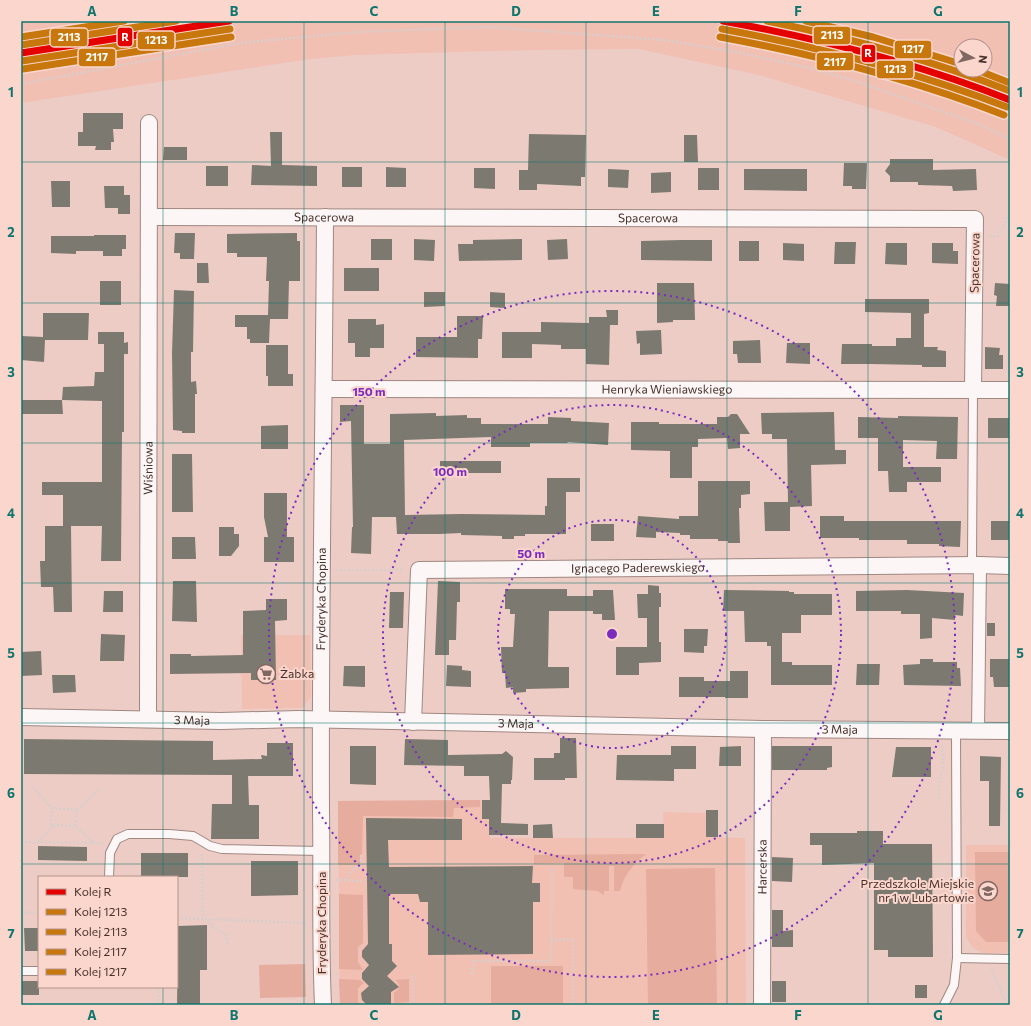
<svg xmlns="http://www.w3.org/2000/svg" width="1031" height="1026" viewBox="0 0 1031 1026" font-family="Commissioner,sans-serif">
  <style>
    .built { fill: #f2bfb3; fill-rule: evenodd }
    .green { fill: #e6ac9e }
    .building { fill: #7c7a70 }
    .lines { fill: none; stroke-linecap: round; stroke-linejoin: round }
    .service-casing { stroke: #a08782; stroke-width: 10 }
    .pedestrian-casing { stroke: #a08782; stroke-width: 14 }
    .minor-casing { stroke: #a08782; stroke-width: 18 }
    .path { stroke: #d8cecc; stroke-width: 2.5; stroke-dasharray: 2 2; stroke-linecap: butt }
    .service { stroke: #fcf7f6; stroke-width: 8 }
    .pedestrian { stroke: #fcf7f6; stroke-width: 12 }
    .minor { stroke: #fcf7f6; stroke-width: 16 }
    .rail-1-casing { stroke: #fad6cd; stroke-width: 10 }
    .rail-2-casing { stroke: #fad6cd; stroke-width: 10 }
    .rail-3-casing { stroke: #fad6cd; stroke-width: 10 }
    .rail-4-casing { stroke: #fad6cd; stroke-width: 10 }
    .rail-5-casing { stroke: #fad6cd; stroke-width: 10 }
    .rail-1 { stroke: #e50000; stroke-width: 7 }
    .rail-2 { stroke: #c8770d; stroke-width: 7 }
    .rail-3 { stroke: #c8770d; stroke-width: 7 }
    .rail-4 { stroke: #c8770d; stroke-width: 7 }
    .rail-5 { stroke: #c8770d; stroke-width: 7 }
    .grid { fill: none; stroke: #0f766e; stroke-width: 1; stroke-opacity: 0.55 }
    .ring { fill: none; stroke: #7b2cbf; stroke-width: 2; stroke-dasharray: 2 4 }
    .labels { text-anchor: middle; stroke-width: 4; stroke-linejoin: round; paint-order: stroke }
    .street-label { font-size: 12px; fill: #48312c; stroke: #fad6cd }
    .poi-label { font-size: 12px; fill: #48312c; stroke: #fad6cd; text-anchor: start }
    .centre { fill: #7b2cbf; stroke: #fad6cd; stroke-width: 2 }
    .ring-label { font-size: 12px; text-anchor: middle; font-weight: bold; fill: #7b2cbf; stroke: #fad6cd; stroke-width: 4; stroke-linejoin: round; paint-order: stroke }
    .line-badge { stroke: #fad6cd; stroke-width: 1.5 }
    .badge-label { font-size: 11px; text-anchor: middle; font-weight: bold; fill: #fff }
    .neatline { fill: none; stroke: #0f766e; stroke-width: 1.5 }
    .grid-label { font-size: 13px; text-anchor: middle; font-weight: bold; fill: #0f766e }
  </style>
  <rect width="100%" height="100%" fill="#ecccc5"/>
  <g class="built">
    <path d="M21 21H1000L1010 26V160L936 127 759 75 639 49 530 50 355 55 310 59 21 103ZM961 46H985V70H961Z"/>
    <path d="M241 635H310L311 697 302 708 242 709Z"/>
    <path d="M490 800V838H664L663 812 706 813V837L745 838 746 1005H340L338 801Z"/>
    <path d="M966 845H1010V953H983L973 948 966 937Z"/>
  </g>
  <g class="green">
    <path d="M480 800V807L454 808 453 817 363 816 362 854 360 855V865H338V801Z"/>
    <path d="M975 852H1010V942H986L976 931Z"/>
    <path d="M646 854C633 864 624 875 620 891H614V866H609V891H604V895L598 891 573 889V877H564V863L534 864V855Z"/>
    <path d="M715 868 717 1005H648L646 869Z"/>
    <path d="M339 894 363 895V943L358 947V962L363 970 339 969Z"/>
    <path d="M305 964 306 997 260 998 259 965Z"/>
    <rect x="491" y="966" width="72" height="39"/>
    <path d="M339 979 360 980 364 983 358 988V1002L362 1005H340Z"/>
    <path d="M409 979V1002L394 1003V993L399 988V984L395 980Z"/>
  </g>
  <g class="building">
    <path d="M83 113H123V129H113L114 142H111V150H95L96 146H78V132H83Z"/>
    <path d="M270 132H282V165L317 166V186L251 185 252 165 271 166Z"/>
    <path d="M529 134 586 135 585 177H581V186L537 184V190H519V170H528Z"/>
    <path d="M684 135H697L698 162H684Z"/>
    <path d="M164 147H187V160H163Z"/>
    <path d="M890 159H933V170L976 169 977 190 953 191 952 186 918 185V182H890V176L885 171 890 164Z"/>
    <path d="M844 163H867L866 189H852V186H843Z"/>
    <rect x="206" y="166" width="22" height="20"/>
    <rect x="342" y="167" width="20" height="20"/>
    <path d="M386 167 406 168V187H386Z"/>
    <path d="M474 168H495V189L474 188Z"/>
    <rect x="698" y="168" width="21" height="22"/>
    <path d="M608 169 629 170 628 188 608 187Z"/>
    <path d="M744 169H807V191L744 190Z"/>
    <path d="M671 172V192L651 193V173Z"/>
    <path d="M51 181H70V207H52Z"/>
    <path d="M104 186H124V195H130V214H118V208H105Z"/>
    <path d="M175 233H195L194 259H180V253H174Z"/>
    <path d="M297 233V241H300V281H289L288 319H270L269 343H250V339H247V327H235V315H268L269 281H266L267 257H237V253H227V234Z"/>
    <path d="M94 235H126V249H122V256H103V251H76V254L51 253V236H94Z"/>
    <rect x="371" y="239" width="21" height="21"/>
    <path d="M414 239 435 240 434 261 414 260Z"/>
    <path d="M522 239V260L459 261 458 244H473V240Z"/>
    <path d="M567 239 568 259 548 260 547 240Z"/>
    <path d="M682 240H712V261L641 260V241Z"/>
    <rect x="739" y="241" width="20" height="20"/>
    <path d="M835 242H856L855 264H834Z"/>
    <path d="M783 243 804 244V261L783 260Z"/>
    <path d="M886 243H907V265L885 264Z"/>
    <path d="M932 243H953V251H958V264L932 263Z"/>
    <path d="M197 263H208L209 283H197Z"/>
    <rect x="344" y="268" width="35" height="23"/>
    <rect x="100" y="281" width="21" height="24"/>
    <path d="M657 283H694L695 320H673V322L657 323Z"/>
    <path d="M995 283 1010 284V306H996L997 296 994 295Z"/>
    <path d="M174 290 194 291 193 352H191V382L196 381 197 394H195V433H182V431L173 430 172 353Z"/>
    <path d="M424 292H445V306L424 307Z"/>
    <path d="M490 292 505 293V308L490 307Z"/>
    <path d="M865 299H929V313L924 314V347H938L937 350 946 351V367H922V365L871 364H841L842 344H872V346H896V338H911V313L865 312Z"/>
    <path d="M606 310H618V325H610L609 365 586 364V349H561V345L532 344V358H502V332H541V322L589 323V317H607Z"/>
    <path d="M43 313H89L88 340H45L44 362 21 360V336L43 337Z"/>
    <path d="M457 316H483L482 339H478V358L416 357V337H457Z"/>
    <path d="M348 319H376V325L384 324V348H370V357H355V343H348Z"/>
    <path d="M661 330 662 354 640 355V343L637 344 636 331Z"/>
    <path d="M98 332H124V343L128 342V354H124V432H122L121 561H101L102 526H63V495H42V482H102V401L62 400 63 387 94 386 95 372H104V344H98Z"/>
    <path d="M760 340 761 363H738L737 354H733V341Z"/>
    <path d="M787 343H810V364L786 363Z"/>
    <path d="M266 345H288V374H293V386H268V376H266Z"/>
    <path d="M985 347 1000 348 999 355H1003V369H985Z"/>
    <path d="M21 400H62L63 414H21Z"/>
    <path d="M340 405H364V444H390V414L436 413V416L467 415V418H481V424H548V417L571 418V421L609 423 608 445 568 442 567 443H530V447H491V437L404 440 405 515 461 514 545 515V506H547V478H580V492H566V534H525V536H514V539H502V536L461 535V533L439 534H397L396 517H372L371 554 351 553 352 527H353L351 421 340 422Z"/>
    <path d="M834 412 835 450H846V464L811 465 812 506 790 507V531H765L764 502H788L787 439H772V434H762L761 413Z"/>
    <path d="M731 414H737L750 434H740V448L728 449 727 438 698 439V447H692V478H670V451L631 450V422H659V424H717V417H728Z"/>
    <path d="M898 416 958 417 957 459H936L937 441 903 440V467H941V482H907V492H889L888 471H878V438H858V417L898 418Z"/>
    <rect x="988" y="418" width="22" height="20"/>
    <path d="M288 425V449H261V426Z"/>
    <path d="M172 454H192L193 512H172Z"/>
    <rect x="440" y="461" width="61" height="12"/>
    <path d="M698 481H750V494L741 495V508H739L740 543H728V541H718V539H690V535H680V533L656 532V538L636 537 638 516 679 519V516H698Z"/>
    <path d="M264 493H287V537H294V562H264V537H268L264 517Z"/>
    <path d="M820 516H844V521H961L960 547 939 546V544H907V540H859V538H820Z"/>
    <rect x="991" y="521" width="19" height="19"/>
    <rect x="591" y="524" width="23" height="17"/>
    <path d="M45 526H71L72 612H54L53 587H41L40 561H45Z"/>
    <path d="M219 527H234V534H239V546L231 556H219Z"/>
    <path d="M172 537H195L196 559H172Z"/>
    <path d="M173 581H196L197 622 172 621Z"/>
    <path d="M438 581 460 582V602H457L456 640H449V655H435Z"/>
    <path d="M648 585 659 586V593H661V607H659V642H661V662L639 663V675H616V647H647V618H638L637 594H648Z"/>
    <path d="M505 589H567V596H593V590H613L615 620H602V614H593V611H549L548 667H569V688L526 689V692L513 693V687L506 688 505 673H502L501 647H513L515 614H510V609H505Z"/>
    <path d="M724 590 789 591V592H794V594H832V615H801V633H782V662H792V665H832V685H771V646H767V642H745L744 611H723Z"/>
    <path d="M907 590 964 593 963 616 955 615V620L932 618V638L920 639V614H901V611H856V591Z"/>
    <path d="M104 591H123V612H103Z"/>
    <path d="M390 592H404L403 628H389Z"/>
    <path d="M266 599H287V620L275 621 276 680H251V673L170 674V654H191V656L243 655V611L266 610Z"/>
    <rect x="987" y="623" width="8" height="13"/>
    <path d="M684 629H708L707 646H704V653L684 652Z"/>
    <path d="M101 634 125 635 124 661H100Z"/>
    <path d="M41 651 42 675 21 676V652Z"/>
    <path d="M920 659H933V662H957V668H960L961 686 904 685 903 665 920 664Z"/>
    <path d="M990 659H1010V687H994L993 677H990Z"/>
    <path d="M857 664H880L879 685H856Z"/>
    <path d="M447 665 462 666V670L471 671V687L446 686Z"/>
    <path d="M344 666H365V687L343 686Z"/>
    <path d="M730 671H748V698H725V697H679V677H704V681H730Z"/>
    <path d="M52 675H75L76 692 53 693Z"/>
    <path d="M560 738H576L577 778H565V780H534V758H554V753H560Z"/>
    <path d="M24 739 213 741V760L262 759 261 755 267 756V743H293V776H248L249 805H259V839H211L212 804H232V775L24 774Z"/>
    <path d="M405 739 448 740V755L502 754 506 751 513 757 512 780H511V784H502L501 823 528 824V835H489V819H482V800H490L489 776H464V766L404 765Z"/>
    <path d="M350 746H376V785L350 784Z"/>
    <path d="M671 746H696V769H674V781L616 780 617 755H671Z"/>
    <path d="M741 746V766H719L720 747Z"/>
    <path d="M772 746H832V767L827 768V770H772Z"/>
    <path d="M896 747H931V777H892Z"/>
    <path d="M980 756 1001 757 1000 826H989V781H980Z"/>
    <rect x="706" y="810" width="12" height="27"/>
    <path d="M366 818 462 819V840H388L389 867 533 866 532 883H540V902H533V954L428 955V902H420L418 894H389V944H392V961L397 966 387 976 399 987 391 992V1005H367L362 1000 361 993 369 986 362 979V973L369 965 362 957V951L368 944Z"/>
    <path d="M552 824 553 838H533V825Z"/>
    <rect x="636" y="824" width="28" height="14"/>
    <path d="M857 831H883V844H932L933 957H888V950H874V863L822 865V845H810V833H857Z"/>
    <path d="M38 846 87 847V861L38 860Z"/>
    <rect x="141" y="853" width="47" height="24"/>
    <path d="M772 857 793 858 792 882 772 881Z"/>
    <path d="M251 861H298V895L251 896Z"/>
    <path d="M772 910H783V931L793 930V947H772Z"/>
    <path d="M207 925V970H200V1005H177L178 926Z"/>
    <path d="M24 928H39V951H25Z"/>
    <rect x="21" y="981" width="18" height="14"/>
    <rect x="772" y="981" width="14" height="21"/>
    <rect x="915" y="985" width="12" height="13"/>
  </g>
  <g class="lines">
    <g class="service-casing">
      <g id="service">
        <path d="M972 565 973 389"/>
        <path d="M109 877 110 853 117 839 128 834H169L193 836 210 846 222 849 321 851"/>
        <path d="M957 958 1010 959"/>
        <path d="M21 971H39"/>
        <path d="M944 1005 954 985 957 958 956 731"/>
      </g>
    </g>
    <g class="pedestrian-casing">
      <path id="pedestrian" d="M978 731 980 565"/>
    </g>
    <g class="minor-casing">
      <g id="minor">
        <path id="s1" d="M149 217 975 219 973 389"/>
        <path id="s2" d="M324 389 1010 390"/>
        <path id="s3" d="M21 717 221 721 298 719 763 729 1010 731"/>
        <path id="s4" d="M148 719 149 123"/>
        <path id="s5" d="M413 722 419 570 980 565 1010 566"/>
        <path id="s6" d="M323 1005C320 940 322 876 321 811 320 613 324 415 325 217"/>
        <path id="s7" d="M762 1005 763 729"/>
      </g>
    </g>
    <g class="path">
      <path d="M21 84 240 43 357 32 489 27 664 40 741 53 810 68 861 83 978 124 1010 139"/>
      <path d="M989 237 998 236 1010 214"/>
      <path d="M336 570H403"/>
      <path d="M33 787 52 808"/>
      <path d="M939 799V781L943 770 942 747 941 745"/>
      <path d="M75 826 51 825 52 808 77 810"/>
      <path d="M21 842 102 843"/>
      <path d="M38 842 54 825"/>
      <path d="M93 842 75 826 77 810 99 790"/>
      <path d="M202 854 203 919"/>
      <path d="M336 880 363 881"/>
      <path d="M345 880 354 868 361 867V856H364"/>
      <path d="M21 912 39 913"/>
      <path d="M177 918 307 923"/>
      <path d="M209 919 210 925 226 935 228 947"/>
      <path d="M551 940 573 939V1005"/>
      <path d="M991 969 1007 1005"/>
      <path d="M471 974 474 961H551L552 869"/>
      <path d="M413 975V1005"/>
      <path d="M159 1005V987"/>
    </g>
    <use href="#service" class="service"/>
    <use href="#pedestrian" class="pedestrian"/>
    <use href="#minor" class="minor"/>
    <g class="rail-1-casing">
      <g id="rail-1">
        <path d="M723 21C821 39 917 63 1010 100"/>
        <path d="M21 53 229 21"/>
      </g>
    </g>
    <g class="rail-2-casing">
      <g id="rail-2">
        <path d="M722 29C819 47 914 71 1007 107"/>
        <path d="M22 61 230 29"/>
      </g>
    </g>
    <g class="rail-3-casing">
      <g id="rail-3">
        <path d="M767 21C850 38 931 60 1010 91"/>
        <path d="M21 45 176 21"/>
      </g>
    </g>
    <g class="rail-4-casing">
      <g id="rail-4">
        <path d="M720 37C818 55 912 79 1004 115"/>
        <path d="M23 69 231 37"/>
      </g>
    </g>
    <g class="rail-5-casing">
      <g id="rail-5">
        <path d="M806 21 873 37 961 64"/>
        <path d="M21 37 124 21"/>
        <path d="M977 70 1010 83"/>
      </g>
    </g>
    <use href="#rail-1" class="rail-1"/>
    <use href="#rail-2" class="rail-2"/>
    <use href="#rail-3" class="rail-3"/>
    <use href="#rail-4" class="rail-4"/>
    <use href="#rail-5" class="rail-5"/>
  </g>
  <path class="grid" d="M163 21V877M304 21V1005M445 21V1005M586 21V1005M727 21V1005M868 21V1005M21 162H1010M21 303H1010M21 443H1010M21 583H1010M21 723H1010M21 864H1010M163 987V1005"/>
  <g class="ring">
    <circle cx="612" cy="634" r="114"/>
    <circle cx="612" cy="634" r="229"/>
    <circle cx="612" cy="634" r="343"/>
  </g>
  <defs>
    <g id="supermarket-ring" transform="scale(1)"><circle r="9.5" fill="#fad6cd" stroke="#816762" stroke-width="1.5"/><path d="M-6-5.5h2.5l.6 2H6L4.5 2H-2.5L-4.4-4H-6ZM-1.5 3.2a1.3 1.3 0 1 0 .1 0ZM3 3.2a1.3 1.3 0 1 0 .1 0Z" fill="#816762"/></g>
    <g id="school-ring" transform="scale(1)"><circle r="9.5" fill="#fad6cd" stroke="#816762" stroke-width="1.5"/><path d="M0-5L7-2L0 1L-7-2ZM-4 1L0 2.5L4 1V4Q0 6-4 4Z" fill="#816762"/></g>
  </defs>
  <g fill-rule="evenodd">
    <use href="#supermarket-ring" x="266" y="674"/>
    <use href="#school-ring" x="988" y="891"/>
  </g>
  <g class="labels">
    <g class="street-label">
      <text dy="4" stroke="none"><textPath href="#s1" startOffset="175">Spacerowa</textPath></text>
      <text dy="4" stroke="none"><textPath href="#s1" startOffset="499">Spacerowa</textPath></text>
      <text transform="translate(975 263) rotate(-89)" y="4">Spacerowa</text>
      <text dy="4" stroke="none"><textPath href="#s2" startOffset="343">Henryka Wieniawskiego</textPath></text>
      <text dy="4" stroke="none"><textPath href="#s4" startOffset="251">Wiśniowa</textPath></text>
      <text dy="4" stroke="none"><textPath href="#s5" startOffset="371">Ignacego Paderewskiego</textPath></text>
      <text dy="4" stroke="none"><textPath href="#s6" startOffset="406">Fryderyka Chopina</textPath></text>
      <text dy="4" stroke="none"><textPath href="#s3" startOffset="171">3 Maja</textPath></text>
      <text dy="4" stroke="none"><textPath href="#s3" startOffset="495">3 Maja</textPath></text>
      <text dy="4" stroke="none"><textPath href="#s3" startOffset="819">3 Maja</textPath></text>
      <text dy="4" stroke="none"><textPath href="#s7" startOffset="138">Harcerska</textPath></text>
      <text transform="translate(322 923) rotate(-90)" y="4">Fryderyka Chopina</text>
    </g>
    <g class="poi-label">
      <text x="280" y="678">Żabka</text>
      <text x="974" y="888" text-anchor="end">Przedszkole Miejskie<tspan x="974" dy="14">nr 1 w Lubartowie</tspan></text>
    </g>
  </g>
  <circle cx="612" cy="634" r="6" class="centre"/>
  <g class="ring-label">
    <text x="369" y="396">150 m</text>
    <text x="450" y="476">100 m</text>
    <text x="531" y="558">50 m</text>
  </g>
  <g class="line-badge">
    <rect x="813" y="26" width="38" height="19" rx="4" fill="#c8770d"/>
    <rect x="117" y="27" width="16" height="20" rx="4" fill="#e50000"/>
    <rect x="50" y="28" width="38" height="19" rx="4" fill="#c8770d"/>
    <rect x="137" y="31" width="38" height="19" rx="4" fill="#c8770d"/>
    <rect x="894" y="40" width="38" height="19" rx="4" fill="#c8770d"/>
    <rect x="861" y="44" width="15" height="19" rx="4" fill="#e50000"/>
    <rect x="78" y="48" width="38" height="19" rx="4" fill="#c8770d"/>
    <rect x="816" y="52" width="38" height="19" rx="4" fill="#c8770d"/>
    <rect x="876" y="60" width="38" height="19" rx="4" fill="#c8770d"/>
  </g>
  <g class="badge-label">
    <text x="832" y="39">2113</text>
    <text x="125" y="41">R</text>
    <text x="69" y="41">2113</text>
    <text x="156" y="44">1213</text>
    <text x="913" y="53">1217</text>
    <text x="868" y="57">R</text>
    <text x="97" y="61">2117</text>
    <text x="835" y="66">2117</text>
    <text x="895" y="73">1213</text>
  </g>
  <rect width="1031" height="1026" fill="none" stroke="#fad6cd" stroke-width="44"/>
  <rect x="38" y="876" width="140" height="112" fill="#fad6cd" stroke="#b3948d"/>
  <rect x="46" y="889" width="20" height="6" fill="#e50000" stroke="#b3948d"/>
  <text x="74" y="896" font-size="12" fill="#48312c">Kolej R</text>
  <rect x="46" y="909" width="20" height="6" fill="#c8770d" stroke="#b3948d"/>
  <text x="74" y="916" font-size="12" fill="#48312c">Kolej 1213</text>
  <rect x="46" y="929" width="20" height="6" fill="#c8770d" stroke="#b3948d"/>
  <text x="74" y="936" font-size="12" fill="#48312c">Kolej 2113</text>
  <rect x="46" y="949" width="20" height="6" fill="#c8770d" stroke="#b3948d"/>
  <text x="74" y="956" font-size="12" fill="#48312c">Kolej 2117</text>
  <rect x="46" y="969" width="20" height="6" fill="#c8770d" stroke="#b3948d"/>
  <text x="74" y="976" font-size="12" fill="#48312c">Kolej 1217</text>
  <g transform="translate(973 58) rotate(97)"><circle r="19" fill="#fad6cd" stroke="#b3948d"/>
  <path d="M0-3L7 15L0 10L-7 15Z" fill="#816762"/>
  <text y="-6" font-size="11" font-weight="bold" text-anchor="middle" fill="#48312c">N</text>
  </g>
  <rect x="22" y="22" width="987" height="982" class="neatline"/>
  <g class="grid-label">
    <text x="92" y="16">A</text>
    <text x="234" y="16">B</text>
    <text x="374" y="16">C</text>
    <text x="516" y="16">D</text>
    <text x="656" y="16">E</text>
    <text x="798" y="16">F</text>
    <text x="938" y="16">G</text>
    <text x="11" y="97">1</text>
    <text x="1020" y="97">1</text>
    <text x="11" y="237">2</text>
    <text x="1020" y="237">2</text>
    <text x="11" y="377">3</text>
    <text x="1020" y="377">3</text>
    <text x="11" y="518">4</text>
    <text x="1020" y="518">4</text>
    <text x="11" y="658">5</text>
    <text x="1020" y="658">5</text>
    <text x="11" y="798">6</text>
    <text x="1020" y="798">6</text>
    <text x="11" y="938">7</text>
    <text x="1020" y="938">7</text>
    <text x="92" y="1020">A</text>
    <text x="234" y="1020">B</text>
    <text x="374" y="1020">C</text>
    <text x="516" y="1020">D</text>
    <text x="656" y="1020">E</text>
    <text x="798" y="1020">F</text>
    <text x="938" y="1020">G</text>
  </g>
</svg>
